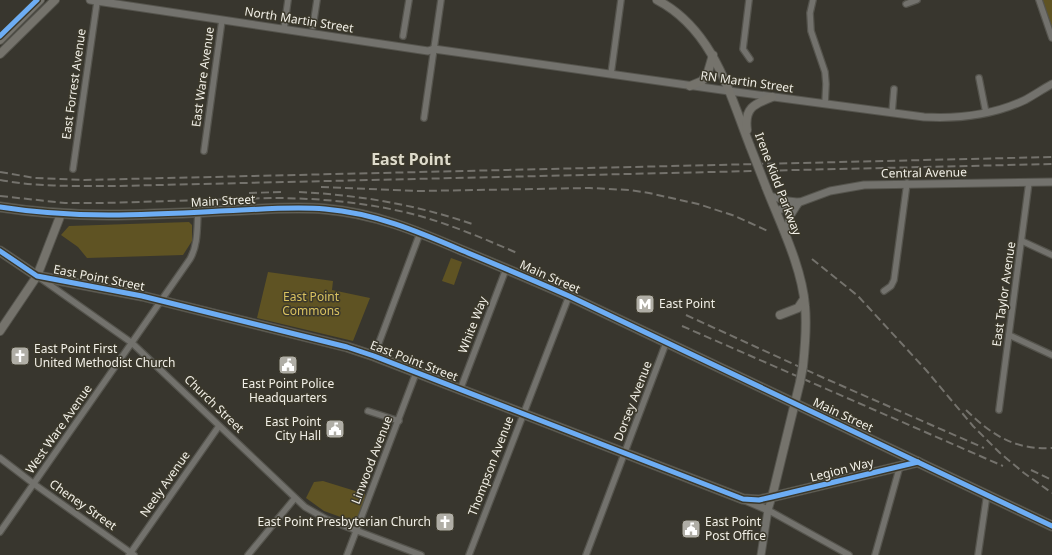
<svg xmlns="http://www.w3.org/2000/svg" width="1052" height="555" viewBox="0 0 1052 555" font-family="'Noto Sans',sans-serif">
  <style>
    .green { fill: #5f5323 }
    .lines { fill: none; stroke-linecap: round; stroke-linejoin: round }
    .minor-casing { stroke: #55544d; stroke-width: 8 }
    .tertiary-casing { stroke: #55544d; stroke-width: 9 }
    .secondary-casing { stroke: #55544d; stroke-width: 10 }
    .primary-casing { stroke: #55544d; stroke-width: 11 }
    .minor { stroke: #73726d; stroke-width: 5.5 }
    .tertiary { stroke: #73726d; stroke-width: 7 }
    .secondary { stroke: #75736c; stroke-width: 8 }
    .primary { stroke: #6e6c61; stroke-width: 9 }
    .rail { stroke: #74726c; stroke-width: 2; stroke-dasharray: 8 4; stroke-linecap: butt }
    .secondary-bridge-casing { stroke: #55544d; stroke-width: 10; stroke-linecap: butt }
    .secondary-bridge { stroke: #75736c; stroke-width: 8 }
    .cycleway-casing { stroke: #3b382b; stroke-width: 8 }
    .cycleway { stroke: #6dadf4; stroke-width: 5 }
    .labels { text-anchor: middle; stroke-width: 3; stroke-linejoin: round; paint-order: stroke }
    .street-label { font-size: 12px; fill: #f1efe7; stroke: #3b382b }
    .park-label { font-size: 12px; fill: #dac260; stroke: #3b382b }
    .poi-label { font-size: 12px; fill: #f1efe7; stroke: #3b382b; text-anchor: start }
    .district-label { font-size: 16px; font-weight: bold; fill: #dedbcb; stroke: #3b382b }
  </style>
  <rect width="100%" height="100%" fill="#38362e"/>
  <g class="green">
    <path d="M1039 0H1052V31Z"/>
    <path d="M189 222 192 225V241L183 255 87 258 78 247 61 235 69 226Z"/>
    <path d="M451 258 462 262 454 285 442 281Z"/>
    <path d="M268 272 333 281 332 290 370 298 353 341 257 318Z"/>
    <path d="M323 481 365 494 364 506 357 523 324 511 306 498 314 482Z"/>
  </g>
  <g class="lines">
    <g class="minor-casing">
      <g id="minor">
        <path d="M749 0 743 49 750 59"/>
        <path d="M813 0 810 13 811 31 825 72 826 84 825 104"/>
        <path d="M1039 0 1052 38"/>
        <path d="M906 4 917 0"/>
        <path d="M313 26 317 0"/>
        <path d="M284 29 288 0"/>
        <path d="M403 36 409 0"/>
        <path d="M611 74 621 0"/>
        <path d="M979 78 986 113"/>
        <path d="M892 113 894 89"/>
        <path d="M424 118 441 0"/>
        <path d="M204 151 222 20"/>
        <path d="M73 169 97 2"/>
        <path d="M1022 241 1052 255"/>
        <path d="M40 278 132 343 305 507 326 519 421 555"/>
        <path d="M884 291 891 286 894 280 907 183"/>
        <path d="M1009 335 1052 355"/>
        <path d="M374 356 420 233"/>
        <path d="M460 390 506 269"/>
        <path d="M999 410 1029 182"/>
        <path d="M368 411 399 421"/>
        <path d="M0 458 34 484 134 555"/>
        <path d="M768 510 849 555"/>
        <path d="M0 532 190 259C198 245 197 229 198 212"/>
        <path d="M129 555 219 426"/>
        <path d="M248 555 295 498"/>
        <path d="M347 555 416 373"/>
        <path d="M469 555 569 296"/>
        <path d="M586 555 666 343"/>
        <path d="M875 555 900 466"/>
        <path d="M978 555 987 494"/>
      </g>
    </g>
    <g class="tertiary-casing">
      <g id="tertiary">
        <path d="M90 0 428 51 434 49 729 91 924 117C959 119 993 115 1025 100 1034 95 1043 89 1052 84"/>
        <path d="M770 196 788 201 797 202"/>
        <path d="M776 211 830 191 864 185 1052 182"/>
        <path d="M786 236 790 216 799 202"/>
        <path d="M745 500 768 510"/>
        <path d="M761 555 768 510 772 497"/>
      </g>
    </g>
    <g class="secondary-casing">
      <g id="secondary">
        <path d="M657 0C713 29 729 92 750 146"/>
        <path d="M0 40 40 0"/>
        <path d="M0 54 55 0"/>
        <path d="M690 86 702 81 708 72 713 55"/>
        <path d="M747 130C744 108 754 104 772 97"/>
        <path d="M766 187C780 223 802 267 805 306 807 326 805 347 803 366"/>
        <path d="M780 315 798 308 804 299"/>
        <path d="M0 331 37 276 61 214"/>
        <path d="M772 497 800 382"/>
      </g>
    </g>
    <g class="primary-casing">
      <g id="primary">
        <path d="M0 207C75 219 145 215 220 211 255 210 290 206 325 209 374 213 417 231 461 250 497 265 533 280 569 296L1052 526"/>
        <path d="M0 251 37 276 142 296 347 347 374 356 743 499 759 500 772 497 918 462"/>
      </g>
    </g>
    <use href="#minor" class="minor"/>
    <use href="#tertiary" class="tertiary"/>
    <use href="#secondary" class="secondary"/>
    <use href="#primary" class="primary"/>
    <g class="rail">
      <path d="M0 172 35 178 84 180 1052 157"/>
      <path d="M0 180C38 187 78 186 116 186L1052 164"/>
      <path d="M321 187 419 191 590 188 629 190 649 193 698 204 735 216 770 232"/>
      <path d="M299 192C360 195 418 205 475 225"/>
      <path d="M249 193 281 192"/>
      <path d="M0 196 65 203H103L272 198C322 198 372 203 420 216 454 226 485 239 517 253"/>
      <path d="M812 259 858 296 926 370 973 426 1000 453 1024 473 1052 493"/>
      <path d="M686 315 824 378 984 448"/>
      <path d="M682 326 1003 466"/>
      <path d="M966 410C992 435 1014 450 1052 448"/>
      <path d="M1031 470 1052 480"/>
    </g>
    <g class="secondary-bridge-casing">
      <g id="secondary-bridge">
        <path d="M750 146 766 187"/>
        <path d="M800 382 803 366"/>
      </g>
    </g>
    <use href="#secondary-bridge" class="secondary-bridge"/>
    <g class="cycleway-casing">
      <g id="cycleway">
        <path d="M0 36 37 0"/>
        <path d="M0 207C75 219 145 215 220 211 255 210 290 206 325 209 374 213 417 231 461 250 497 265 533 280 569 296L1052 526"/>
        <path d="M0 251 37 276 142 296 347 347 374 356 743 499 759 500 772 497 918 462"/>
      </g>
    </g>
    <use href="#cycleway" class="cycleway"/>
  </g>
  <defs>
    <g id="metro-square" transform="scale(1)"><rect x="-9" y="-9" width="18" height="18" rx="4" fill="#b0aea6" stroke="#3b382b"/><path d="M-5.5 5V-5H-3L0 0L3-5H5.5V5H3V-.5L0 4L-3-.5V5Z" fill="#fff"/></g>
    <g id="church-square" transform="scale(1)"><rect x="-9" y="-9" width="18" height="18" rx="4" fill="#b0aea6" stroke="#3b382b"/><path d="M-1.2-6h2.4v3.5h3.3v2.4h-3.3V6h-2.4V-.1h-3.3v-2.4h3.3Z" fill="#fff"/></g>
    <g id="civic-square" transform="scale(1)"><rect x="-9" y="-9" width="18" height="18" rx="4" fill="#b0aea6" stroke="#3b382b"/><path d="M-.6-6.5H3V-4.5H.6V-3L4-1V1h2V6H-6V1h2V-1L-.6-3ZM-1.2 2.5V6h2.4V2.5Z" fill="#fff"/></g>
  </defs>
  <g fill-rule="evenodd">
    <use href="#metro-square" x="645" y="304"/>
    <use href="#church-square" x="20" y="356"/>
    <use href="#civic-square" x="288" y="365"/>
    <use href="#civic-square" x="335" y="429"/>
    <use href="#church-square" x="445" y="522"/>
    <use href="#civic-square" x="691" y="529"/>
  </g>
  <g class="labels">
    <g class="street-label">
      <text transform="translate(299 20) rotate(9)" y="4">North Martin Street</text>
      <text transform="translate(203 77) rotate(-82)" y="4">East Ware Avenue</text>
      <text transform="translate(747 82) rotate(8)" y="4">RN Martin Street</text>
      <text transform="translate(74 84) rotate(-82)" y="4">East Forrest Avenue</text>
      <text transform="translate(924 173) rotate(-1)" y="4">Central Avenue</text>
      <text transform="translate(778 184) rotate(69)" y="4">Irene Kidd Parkway</text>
      <text transform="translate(223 201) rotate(-3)" y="4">Main Street</text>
      <text transform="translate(550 277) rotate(24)" y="4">Main Street</text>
      <text transform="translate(99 278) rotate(11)" y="4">East Point Street</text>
      <text transform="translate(1004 294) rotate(-82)" y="4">East Taylor Avenue</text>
      <text transform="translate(473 325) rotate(-69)" y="4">White Way</text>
      <text transform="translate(414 361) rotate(21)" y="4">East Point Street</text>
      <text transform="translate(633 401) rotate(-69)" y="4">Dorsey Avenue</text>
      <text transform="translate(214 404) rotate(44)" y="4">Church Street</text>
      <text transform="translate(843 415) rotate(25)" y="4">Main Street</text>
      <text transform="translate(59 429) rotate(-55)" y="4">West Ware Avenue</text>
      <text transform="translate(372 460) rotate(-69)" y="4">Linwood Avenue</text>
      <text transform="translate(491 466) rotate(-69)" y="4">Thompson Avenue</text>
      <text transform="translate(842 470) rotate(-14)" y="4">Legion Way</text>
      <text transform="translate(165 484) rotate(-55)" y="4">Neely Avenue</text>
      <text transform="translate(83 505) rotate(35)" y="4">Cheney Street</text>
    </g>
    <g class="park-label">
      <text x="311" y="301">East Point<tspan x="311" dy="14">Commons</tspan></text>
    </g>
    <g class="poi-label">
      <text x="659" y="308">East Point</text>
      <text x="34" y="353">East Point First<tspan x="34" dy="14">United Methodist Church</tspan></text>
      <text x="288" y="388" text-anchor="middle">East Point Police<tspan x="288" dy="14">Headquarters</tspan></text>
      <text x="321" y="426" text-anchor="end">East Point<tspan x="321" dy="14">City Hall</tspan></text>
      <text x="431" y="526" text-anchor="end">East Point Presbyterian Church</text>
      <text x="705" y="526">East Point<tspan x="705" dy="14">Post Office</tspan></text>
    </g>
    <g class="district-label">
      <text x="411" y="165">East Point</text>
    </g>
  </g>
</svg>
